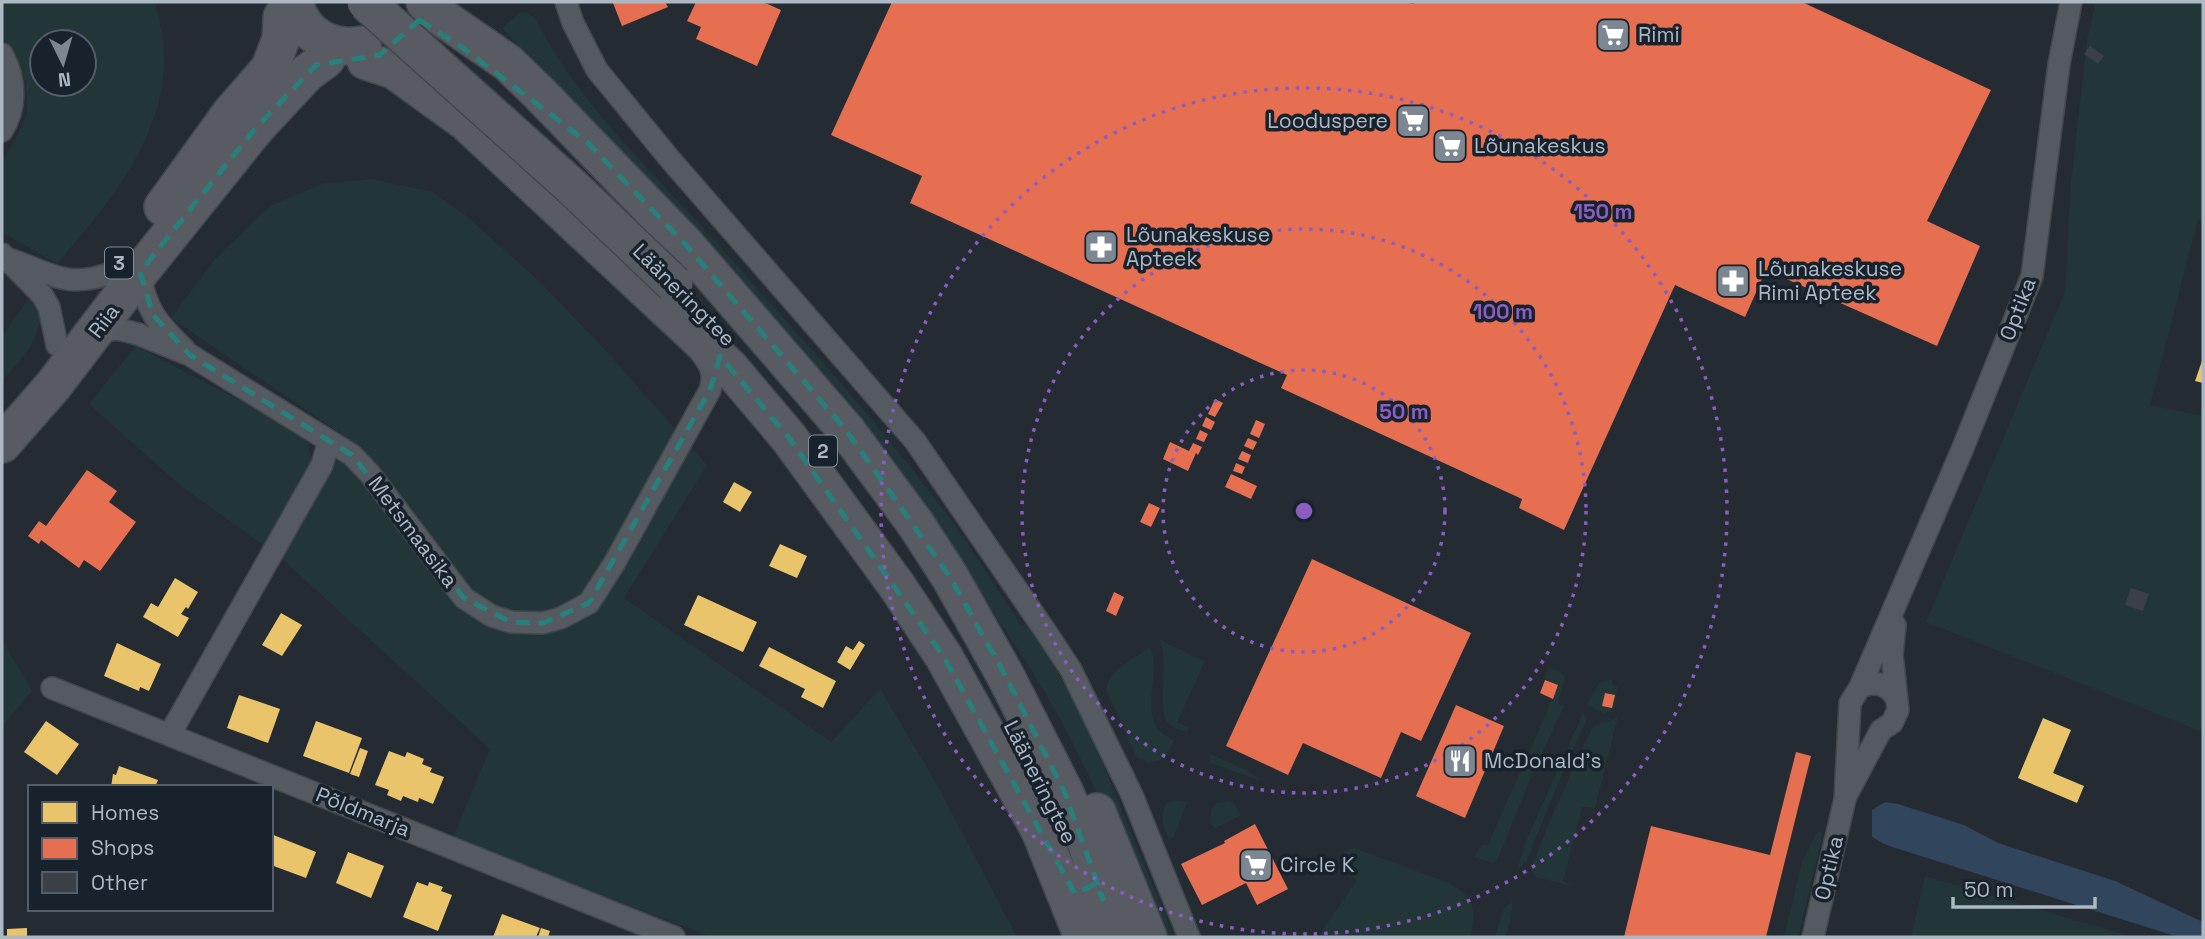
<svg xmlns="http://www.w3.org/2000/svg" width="2205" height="939" viewBox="0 0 2205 939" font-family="'Space Grotesk',sans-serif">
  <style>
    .green { fill: #223638; fill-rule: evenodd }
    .water { fill: #31455c }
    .homes { fill: #e9c46a }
    .shops { fill: #e76f51 }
    .building { fill: #3a4046 }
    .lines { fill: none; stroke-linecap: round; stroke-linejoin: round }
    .minor-casing { stroke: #42474d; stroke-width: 24 }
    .trunk-casing { stroke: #41474e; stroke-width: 40 }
    .minor { stroke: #545a60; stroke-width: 21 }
    .trunk { stroke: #585c62; stroke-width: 37 }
    .trunk-bridge-casing { stroke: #41474e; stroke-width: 40; stroke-linecap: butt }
    .trunk-bridge { stroke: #585c62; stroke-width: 37 }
    .marked { fill: none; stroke: #27807b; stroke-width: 5; stroke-dasharray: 14 9; stroke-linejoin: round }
    .ring { fill: none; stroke: #8c5dc1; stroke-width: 3.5; stroke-dasharray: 3.5 7 }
    .labels { text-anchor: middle; stroke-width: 7; stroke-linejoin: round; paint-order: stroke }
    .shield { fill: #18222d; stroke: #808b97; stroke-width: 2 }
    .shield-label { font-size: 19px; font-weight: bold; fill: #adb8c5 }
    .poi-label { font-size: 21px; fill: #adb8c5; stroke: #18222d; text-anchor: start }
    .street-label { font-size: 21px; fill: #adb8c5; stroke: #18222d }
    .centre { fill: #8c5dc1; stroke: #18222d; stroke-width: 3.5 }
    .ring-label { font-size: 21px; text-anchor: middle; font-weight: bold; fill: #8c5dc1; stroke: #18222d; stroke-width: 7; stroke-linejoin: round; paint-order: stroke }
  </style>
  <rect width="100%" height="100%" fill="#252b32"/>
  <g class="green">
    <path d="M2 2H155C160 22 165 44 164 65 160 145 106 206 57 264L2 232V162L18 134 27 113 26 84 15 57 2 38ZM42 42H84V84H42Z"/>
    <path d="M2096 2H2203V220L2198 219 2150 405 2203 416V732L1926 622 2065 292 2071 183 2087 40Z"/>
    <path d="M520 13H527L535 18C581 109 659 177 725 252 800 337 877 421 945 512 972 549 996 588 1022 626L1029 622 1072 698 1094 743 1174 937H1158C1125 856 1093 774 1048 698 983 586 897 488 814 390 723 283 632 177 542 70L502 28Z"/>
    <path d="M373 179 432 192 465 215 538 280 606 351 707 465 624 598 831 742 880 689 935 781 1017 937H711L453 837 490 749 282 559 349 439 171 318 215 259 270 206 325 183Z"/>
    <path d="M28 300 40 308C43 337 20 361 2 381V336Z"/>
    <path d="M136 346 296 430 308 444 312 459 263 545 181 486 89 404Z"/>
    <path d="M2 640 32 691 2 726Z"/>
    <path d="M1160 640 1205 661 1177 722 1189 728 1187 732C1181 730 1172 728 1167 722 1156 706 1170 663 1160 640Z"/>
    <path d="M1150 647C1164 677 1132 722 1174 740L1164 759 1148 763 1137 758 1106 689C1111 668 1134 659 1150 647Z"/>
    <path d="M1549 667 1564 675C1566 685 1558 693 1559 704L1564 706 1531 777 1498 858 1494 863 1474 857 1482 845H1488L1558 686 1544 678Z"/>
    <path d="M1607 680H1613L1612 684 1618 687 1613 711 1604 713 1587 705 1599 683Z"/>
    <path d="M1583 713 1586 716V722L1566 764 1526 862 1517 870 1527 839Z"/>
    <path d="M1618 716 1595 808 1582 807 1563 881 1575 887 1536 877 1532 872V867L1552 816 1591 730C1599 720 1610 724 1618 716Z"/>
    <path d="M1209 754 1247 770 1261 781 1211 763Z"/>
    <path d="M1175 800 1187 802 1174 836 1169 840C1164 828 1158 815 1167 803Z"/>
    <path d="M1228 801 1234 803 1241 815 1215 828 1210 823 1211 810 1217 803Z"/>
    <path d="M1818 831 1823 833 1798 937H1784L1802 863Z"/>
    <path d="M1354 848 1449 883C1474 896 1478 911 1470 937H1318L1357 880C1347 872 1336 867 1344 852Z"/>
    <path d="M1925 876 2133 937H1911Z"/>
    <path d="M1512 902V912L1506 937H1495L1504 908Z"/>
  </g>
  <path class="water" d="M1885 802 1898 804 1964 825 1998 843 2115 881 2203 922V937H2178L1886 845 1872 837V810Z"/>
  <g class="homes">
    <path d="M2203 358V383L2195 381Z"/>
    <path d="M734 482 752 492 740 512 723 502Z"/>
    <path d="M780 544 807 556 797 578 769 566Z"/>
    <path d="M175 578 198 592 188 609 186 607 181 614 189 618 178 637 143 617 151 603 158 607Z"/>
    <path d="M698 595 757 622 743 652 684 625Z"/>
    <path d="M281 613 302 625 282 656 262 645Z"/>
    <path d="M859 641 865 645 850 670 837 662 846 646 853 650Z"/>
    <path d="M117 643 161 664 149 691 140 687 139 691 104 676Z"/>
    <path d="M769 647 836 681 823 708 801 697 805 689 759 666Z"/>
    <path d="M239 695 280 709 268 743 227 728Z"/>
    <path d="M2043 718 2071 730 2053 773 2084 786 2077 803 2018 778Z"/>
    <path d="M46 721 79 744 57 775 24 752Z"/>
    <path d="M316 721 362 738 349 773 303 756Z"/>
    <path d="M360 748 368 751 359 777 350 774Z"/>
    <path d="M389 751 405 757 407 752 424 759 422 764 432 768 430 772 444 777 433 804 419 798 418 802 403 796 401 801 387 795 389 790 375 785Z"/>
    <path d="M119 766 158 780 155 787H111L113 774 116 775Z"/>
    <path d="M271 834 316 852 306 878 271 865Z"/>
    <path d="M348 852 384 866 371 898 336 883Z"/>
    <path d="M417 882 428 886 429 882 443 887 441 891 452 895 438 931 403 917Z"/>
    <path d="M502 914 540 928 536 937H493Z"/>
    <path d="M27 928V937H7V929Z"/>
    <path d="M541 928 550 931 548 937H538Z"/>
  </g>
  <g class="shops">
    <path d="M615 2H665L668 7 622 26 613 3Z"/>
    <path d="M696 2H763L781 10 757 66 696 39 701 27 687 21Z"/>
    <path d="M892 2H1407L1413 4 1414 2H1802L1991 90 1927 221 1980 246 1937 346 1766 270 1745 317 1675 285 1564 530 1519 508 1522 499 1281 388 1287 375 910 203 922 176 831 135Z"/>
    <path d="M1215 399 1223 403 1215 417 1208 414Z"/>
    <path d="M1206 417 1215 422 1211 430 1202 426Z"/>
    <path d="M1256 420 1265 424 1259 438 1250 434Z"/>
    <path d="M1200 430 1208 434 1204 442 1196 439Z"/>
    <path d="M1248 438 1257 442 1253 450 1244 446Z"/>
    <path d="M1170 442 1189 451 1193 443 1202 447 1198 455 1196 453 1188 471 1163 459Z"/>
    <path d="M1242 451 1251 455 1248 463 1238 459Z"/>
    <path d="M1236 463 1245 467 1242 474 1233 471Z"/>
    <path d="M87 470 117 491 109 502 136 522 100 571 84 560 79 568 41 540 39 544 28 536 39 521 46 526Z"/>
    <path d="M1231 474 1257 486 1251 499 1225 487Z"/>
    <path d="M1149 503 1160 508 1151 527 1140 522Z"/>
    <path d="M1312 559 1471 633 1421 741 1401 732 1381 778 1303 743 1288 775 1226 746Z"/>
    <path d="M1114 592 1124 597 1116 616 1106 611Z"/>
    <path d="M1545 680 1558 685 1553 699 1540 693Z"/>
    <path d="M1605 693 1615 695 1612 708 1602 706Z"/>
    <path d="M1456 705 1504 726 1465 818 1416 796Z"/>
    <path d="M1796 752 1811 756 1766 937H1624L1651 826 1770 855Z"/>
    <path d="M1255 824 1288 889 1257 905 1246 883 1202 905 1181 864 1225 843 1224 841Z"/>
  </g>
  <g class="building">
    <path d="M2090 46 2104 56 2098 64 2084 54Z"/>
    <path d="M2131 588 2149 594 2143 611 2125 605Z"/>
  </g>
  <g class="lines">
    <g class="minor-casing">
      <g id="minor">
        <path d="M566 2 573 23 597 70 669 158 915 441 1048 635 1071 670 1132 795 1189 937"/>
        <path d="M2 54C16 79 17 107 2 131"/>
        <path d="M2 254 42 295 49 307 57 345"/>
        <path d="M12 260C52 274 67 289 111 273"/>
        <path d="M140 272C145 309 157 323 184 349"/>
        <path d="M96 332 118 329 138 334 190 355 352 455 370 474 464 598 492 616 511 622 543 623 561 618 589 603 615 562 710 390C715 374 711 366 701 353"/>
        <path d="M1860 687 1962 450 2032 276 2059 64 2071 2"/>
        <path d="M52 688 674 937"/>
        <path d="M170 734 322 465 329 441"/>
        <path d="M1847 794 1881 730 1892 723 1898 710 1892 655 1895 625"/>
        <path d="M1813 937 1845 799 1850 703 1860 687 1870 684H1880L1889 689 1896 697"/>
      </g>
    </g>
    <g class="trunk-casing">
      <g id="trunk">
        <path d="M294 2C302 34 330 51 362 45"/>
        <path d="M425 2 440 16 508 63 540 94 685 244 846 430 915 523 950 577 1005 675 1064 791 1087 844 1103 899"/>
        <path d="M366 61 394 70 466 122 730 368 789 438 897 586 944 657 1048 845"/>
        <path d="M163 207 231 113 270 68 281 39 282 17"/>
        <path d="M2 444 53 386 140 272 254 130 307 73 326 59"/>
        <path d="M1097 812 1148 937"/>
        <path d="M1037 823 1083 937"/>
        <path d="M1091 878 1103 899 1117 937"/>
      </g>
    </g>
    <use href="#minor" class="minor"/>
    <use href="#trunk" class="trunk"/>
    <g class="trunk-bridge-casing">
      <path id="trunk-bridge" d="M366 2 571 186 674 284"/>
    </g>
    <use href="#trunk-bridge" class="trunk-bridge"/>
  </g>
  <path class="marked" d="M419 20 459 45 587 142 685 244 846 430 950 577 1005 675 1064 791 1103 899 1095 884 1075 894 944 657 789 438 720 356 710 390 589 603 543 623 511 622 464 598 352 455 190 355 153 315 140 272 254 130 316 65 380 55Z"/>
  <g class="ring">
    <circle cx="1304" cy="511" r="141"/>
    <circle cx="1304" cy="511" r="282"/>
    <circle cx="1304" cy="511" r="423"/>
  </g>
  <defs>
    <g id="supermarket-square" transform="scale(1.75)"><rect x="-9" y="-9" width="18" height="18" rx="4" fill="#7d8792" stroke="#18222d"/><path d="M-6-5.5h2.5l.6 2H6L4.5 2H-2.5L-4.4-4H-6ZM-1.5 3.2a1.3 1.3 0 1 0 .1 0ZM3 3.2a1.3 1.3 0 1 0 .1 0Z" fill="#fff"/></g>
    <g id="pharmacy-square" transform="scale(1.75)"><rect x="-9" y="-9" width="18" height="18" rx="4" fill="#7d8792" stroke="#18222d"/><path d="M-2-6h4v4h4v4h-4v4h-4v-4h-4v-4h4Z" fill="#fff"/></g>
    <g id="restaurant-square" transform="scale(1.75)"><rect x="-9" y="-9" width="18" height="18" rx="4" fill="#7d8792" stroke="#18222d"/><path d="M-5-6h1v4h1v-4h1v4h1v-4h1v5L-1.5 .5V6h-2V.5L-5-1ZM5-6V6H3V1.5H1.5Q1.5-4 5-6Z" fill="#fff"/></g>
  </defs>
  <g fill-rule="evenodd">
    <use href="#supermarket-square" x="1613" y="35"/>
    <use href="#supermarket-square" x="1413" y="121"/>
    <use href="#supermarket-square" x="1450" y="146"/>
    <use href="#pharmacy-square" x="1101" y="247"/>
    <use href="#pharmacy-square" x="1733" y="281"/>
    <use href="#restaurant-square" x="1460" y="761"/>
    <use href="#supermarket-square" x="1256" y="865"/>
  </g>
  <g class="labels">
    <g class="shield">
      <rect x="105" y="247.5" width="28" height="31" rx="5"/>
      <rect x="809" y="435.5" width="28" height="31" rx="5"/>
    </g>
    <g class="shield-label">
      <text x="119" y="270">3</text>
      <text x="823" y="458">2</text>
    </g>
    <g class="poi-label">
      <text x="1638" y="42">Rimi</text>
      <text x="1388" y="128" text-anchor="end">Looduspere</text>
      <text x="1474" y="153">Lõunakeskus</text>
      <text x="1126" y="242">Lõunakeskuse<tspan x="1126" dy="24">Apteek</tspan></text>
      <text x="1758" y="276">Lõunakeskuse<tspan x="1758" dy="24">Rimi Apteek</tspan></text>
      <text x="1484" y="768">McDonald's</text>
      <text x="1280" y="872">Circle K</text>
    </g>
    <g class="street-label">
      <text transform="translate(684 295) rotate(45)" y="7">Lääneringtee</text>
      <text transform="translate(2018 309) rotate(-69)" y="7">Optika</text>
      <text transform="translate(104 321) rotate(-53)" y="7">Riia</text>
      <text transform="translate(413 532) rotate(53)" y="7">Metsmaasika</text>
      <text transform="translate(1040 782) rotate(63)" y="7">Lääneringtee</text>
      <text transform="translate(363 812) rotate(22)" y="7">Põldmarja</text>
      <text transform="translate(1829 868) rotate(-77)" y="7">Optika</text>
    </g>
  </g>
  <circle cx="1304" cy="511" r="10" class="centre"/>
  <g class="ring-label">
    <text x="1603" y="219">150 m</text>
    <text x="1503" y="319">100 m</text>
    <text x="1404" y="419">50 m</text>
  </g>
  <rect width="2205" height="939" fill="none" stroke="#adb8c5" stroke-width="7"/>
  <rect x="28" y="785" width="245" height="126" fill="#18222d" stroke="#545e6a" stroke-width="2"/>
  <rect x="42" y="802" width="35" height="21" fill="#e9c46a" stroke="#545e6a" stroke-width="2"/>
  <text x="91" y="820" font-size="21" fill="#adb8c5">Homes</text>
  <rect x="42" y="838" width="35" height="21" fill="#e76f51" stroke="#545e6a" stroke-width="2"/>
  <text x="91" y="855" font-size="21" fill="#adb8c5">Shops</text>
  <rect x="42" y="872" width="35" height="21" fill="#3a4046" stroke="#545e6a" stroke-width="2"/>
  <text x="91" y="890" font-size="21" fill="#adb8c5">Other</text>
  <g transform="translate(63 63) rotate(175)"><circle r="33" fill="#18222d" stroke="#545e6a" stroke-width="2"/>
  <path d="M0-5L12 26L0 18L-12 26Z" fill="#7d8792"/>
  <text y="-10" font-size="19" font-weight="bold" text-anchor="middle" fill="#adb8c5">N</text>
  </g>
  <path d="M1953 897v10h142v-10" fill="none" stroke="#adb8c5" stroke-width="3.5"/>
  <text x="1964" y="897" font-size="21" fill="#adb8c5" stroke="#18222d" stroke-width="5" paint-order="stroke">50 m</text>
</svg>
